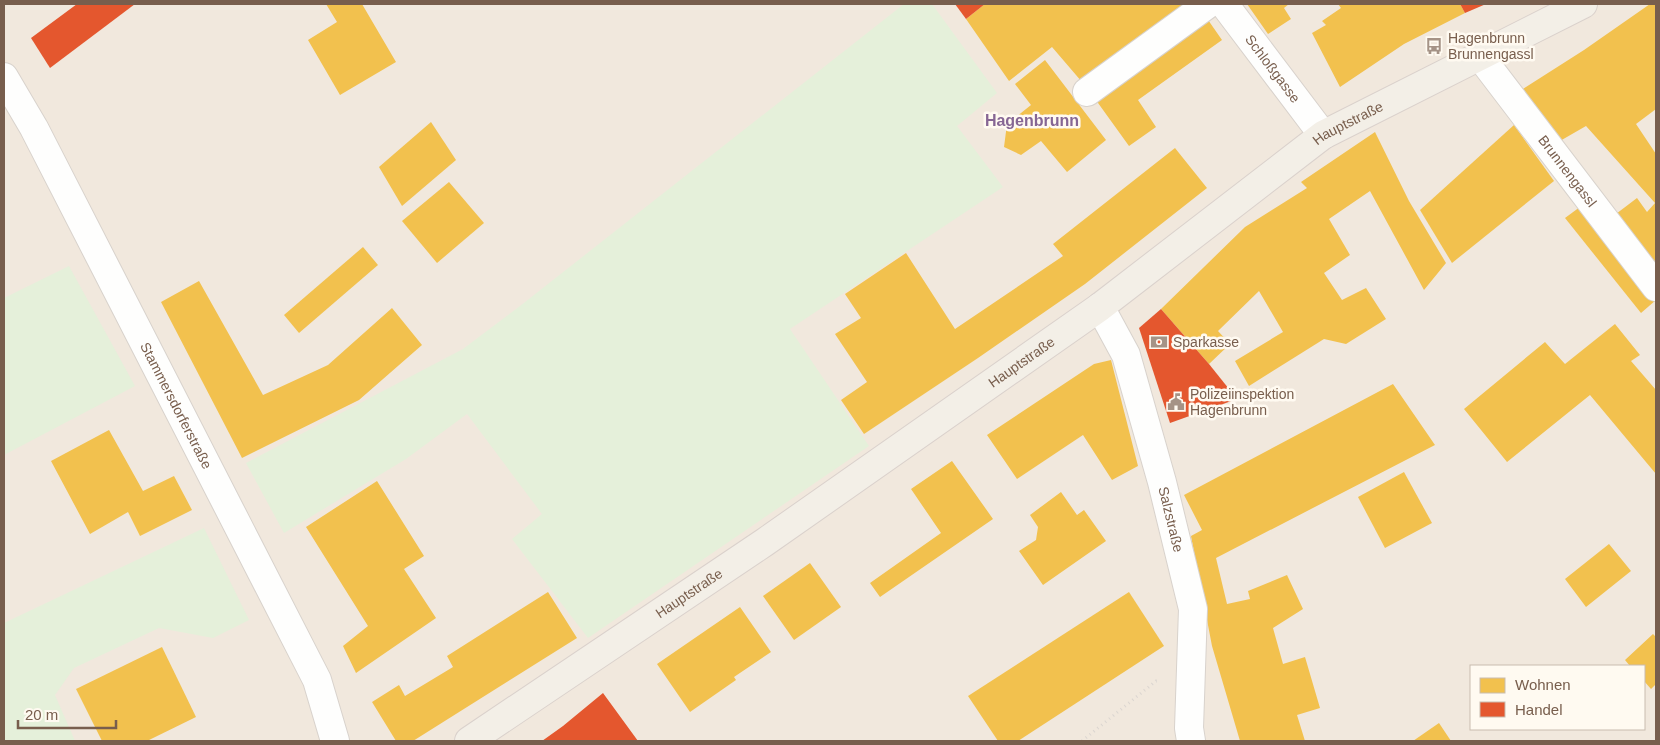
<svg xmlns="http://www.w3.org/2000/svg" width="1660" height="745" viewBox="0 0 1660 745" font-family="Helvetica,sans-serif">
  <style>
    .residential { fill: #f1e8dd; fill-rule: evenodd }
    .green { fill: #e5f0da }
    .homes { fill: #f2c14e }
    .shops { fill: #e4572e }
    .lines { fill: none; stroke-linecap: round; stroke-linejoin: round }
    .minor-casing { stroke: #d8d2cc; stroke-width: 30 }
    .major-casing { stroke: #dad1cc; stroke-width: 30 }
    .path { stroke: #dbd5d0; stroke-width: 3; stroke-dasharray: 1 4; stroke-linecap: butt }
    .minor { stroke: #fefefd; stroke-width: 28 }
    .major { stroke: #f3efe7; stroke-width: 28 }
    .labels { text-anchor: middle; stroke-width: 5; stroke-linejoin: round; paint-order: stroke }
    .poi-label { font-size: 14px; fill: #785e4d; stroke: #fffaf1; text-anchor: start }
    .street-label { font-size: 14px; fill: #785e4d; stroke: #fffaf1 }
    .quarter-label { font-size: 16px; font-weight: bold; fill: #866694; stroke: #fffaf1 }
  </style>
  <rect width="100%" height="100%" fill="#f9f5ef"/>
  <path class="residential" d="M4 4H1656V741H4ZM1471 666H1644V729H1471Z"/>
  <g class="green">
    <path d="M904 4H932L997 93 957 126 1003 187 790 329 869 446 588 638 512 539 542 514 467 414 406 459 284 533 246 463 463 349 520 306Z"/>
    <path d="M69 266 135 386 4 455V298Z"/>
    <path d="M204 528 249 620 213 638 159 628 74 668 55 695 75 741H4V623Z"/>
  </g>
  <g class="homes">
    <path d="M326 4H362L396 62 340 95 308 40 337 22Z"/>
    <path d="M985 4H1185L1082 82 1052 47 1009 81 966 19Z"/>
    <path d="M1247 4H1289L1284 8 1291 19 1268 34Z"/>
    <path d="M1338 4H1460L1465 13 1404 44 1340 87 1312 33 1326 25 1322 21 1341 8Z"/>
    <path d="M1650 4H1656V109L1636 124 1656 154V265L1612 217 1637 198 1647 212 1655 203 1586 126 1553 145 1515 94 1584 50Z"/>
    <path d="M1206 17 1222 40 1138 100 1156 127 1129 146 1093 96Z"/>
    <path d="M1045 60 1106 140 1067 172 1041 141 1021 155 1004 147 1007 124 1031 105 1015 84Z"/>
    <path d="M431 122 456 160 402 206 379 167Z"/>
    <path d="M1514 125 1554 181 1452 263 1420 210Z"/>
    <path d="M1375 132 1409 201 1446 263 1424 290 1370 191 1329 219 1350 255 1324 273 1342 300 1366 288 1386 319 1346 344 1324 339 1249 386 1235 361 1283 332 1259 291 1218 331 1230 344 1209 364 1161 309 1245 227 1307 188 1301 182Z"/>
    <path d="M1175 148 1207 188 1085 284 978 358 864 434 841 400 867 382 835 334 861 318 845 294 906 253 955 329 1063 256 1053 244Z"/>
    <path d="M449 182 484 223 437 263 402 221Z"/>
    <path d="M1584 204 1656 300 1641 313 1565 218Z"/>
    <path d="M363 247 378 265 299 333 284 315Z"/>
    <path d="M199 281 263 395 328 365 392 308 422 345 359 400 242 458 161 302Z"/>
    <path d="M1615 324 1640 355 1631 361 1656 390V474L1590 395 1507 462 1464 409 1545 342 1565 364Z"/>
    <path d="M1111 360 1138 466 1112 480 1083 435 1017 479 987 435 1094 364Z"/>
    <path d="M1393 384 1435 445 1216 558 1227 604 1250 599 1248 591 1287 575 1303 609 1273 628 1283 664 1305 657 1320 708 1297 715 1305 741H1240L1212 646 1191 536 1202 530 1184 495Z"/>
    <path d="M109 430 143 491 174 476 192 510 140 536 128 512 90 534 51 461Z"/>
    <path d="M952 461 993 519 880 597 870 583 941 533 911 489Z"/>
    <path d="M1404 472 1432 523 1385 548 1358 497Z"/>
    <path d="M377 481 424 556 404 569 436 618 356 673 343 646 368 626 306 527Z"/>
    <path d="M1061 492 1077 515 1084 510 1106 541 1043 585 1019 551 1036 540 1038 527 1030 515Z"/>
    <path d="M1609 544 1631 571 1586 607 1565 579Z"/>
    <path d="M810 563 841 607 794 640 763 596Z"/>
    <path d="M548 592 577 638 413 741H396L372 702 399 685 405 696 453 667 447 656Z"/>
    <path d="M1129 592 1164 646 1018 741H998L968 696Z"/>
    <path d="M740 607 771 652 734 677 736 680 690 712 657 664Z"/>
    <path d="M1653 634 1656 637V684L1651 689 1644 681V666H1630L1625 660Z"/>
    <path d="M162 647 196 717 147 741H102L76 689Z"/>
    <path d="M1439 723 1451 741H1413Z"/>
  </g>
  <g class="shops">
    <path d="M77 4H135L50 68 31 38Z"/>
    <path d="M955 4H985L966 19Z"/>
    <path d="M1460 4H1486L1465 13Z"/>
    <path d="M1161 309 1209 364 1237 399 1170 423 1139 328Z"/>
    <path d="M603 693 638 741H542L563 726Z"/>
  </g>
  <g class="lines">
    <g class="minor-casing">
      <g id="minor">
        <path id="s1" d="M1224 4 1323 135"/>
        <path id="s2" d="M1479 55 1656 287"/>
        <path id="s3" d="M4 77 34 128 317 680 335 741"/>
        <path d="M1087 92 1208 4"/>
        <path id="s4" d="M1100 307 1126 355 1162 482 1193 609 1189 728 1191 741"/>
      </g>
    </g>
    <g class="major-casing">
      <g id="major">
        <path id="s5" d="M469 741 765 542 1100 307 1323 135 1583 4"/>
      </g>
    </g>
    <path class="path" d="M1082 741 1156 681H1160"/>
    <use href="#minor" class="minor"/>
    <use href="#major" class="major"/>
  </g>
  <defs>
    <g id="bus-bare" transform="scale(1.35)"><path d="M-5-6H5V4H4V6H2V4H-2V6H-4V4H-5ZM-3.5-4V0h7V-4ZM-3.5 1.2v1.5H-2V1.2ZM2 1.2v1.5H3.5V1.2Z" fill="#a59386" stroke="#fffaf1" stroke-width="2.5" paint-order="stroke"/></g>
    <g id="bank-bare" transform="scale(1.35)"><path d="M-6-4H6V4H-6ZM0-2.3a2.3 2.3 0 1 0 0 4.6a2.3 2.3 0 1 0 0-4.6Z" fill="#a59386" stroke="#fffaf1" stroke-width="2.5" paint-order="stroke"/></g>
    <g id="civic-bare" transform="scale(1.35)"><path d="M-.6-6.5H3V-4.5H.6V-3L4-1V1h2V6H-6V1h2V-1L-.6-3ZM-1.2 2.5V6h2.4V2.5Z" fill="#a59386" stroke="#fffaf1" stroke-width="2.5" paint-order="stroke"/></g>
  </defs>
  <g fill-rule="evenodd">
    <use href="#bus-bare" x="1434" y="46"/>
    <use href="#bank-bare" x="1159" y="342"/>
    <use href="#civic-bare" x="1176" y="402"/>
  </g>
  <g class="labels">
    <g class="poi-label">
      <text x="1448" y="43">Hagenbrunn<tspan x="1448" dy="16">Brunnengassl</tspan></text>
      <text x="1173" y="347">Sparkasse</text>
      <text x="1190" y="399">Polizeiinspektion<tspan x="1190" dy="16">Hagenbrunn</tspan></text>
    </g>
    <g class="street-label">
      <text dy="5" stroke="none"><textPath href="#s1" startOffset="81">Schloßgasse</textPath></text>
      <text dy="5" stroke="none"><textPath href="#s5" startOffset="1075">Hauptstraße</textPath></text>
      <text dy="5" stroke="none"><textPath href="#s2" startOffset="146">Brunnengassl</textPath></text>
      <text dy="5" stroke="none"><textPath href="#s5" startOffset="670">Hauptstraße</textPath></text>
      <text dy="5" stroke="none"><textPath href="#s3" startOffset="371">Stammersdorferstraße</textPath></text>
      <text dy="5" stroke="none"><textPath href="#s4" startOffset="225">Salzstraße</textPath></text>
      <text dy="5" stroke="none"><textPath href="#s5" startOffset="265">Hauptstraße</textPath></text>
    </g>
    <g class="quarter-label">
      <text x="1032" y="126">Hagenbrunn</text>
    </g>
  </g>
  <rect width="1660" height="745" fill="none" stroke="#785e4d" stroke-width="10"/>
  <rect x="1470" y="665" width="175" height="65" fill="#fffaf1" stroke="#c9bcaf"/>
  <rect x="1480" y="678" width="25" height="15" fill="#f2c14e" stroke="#c9bcaf"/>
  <text x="1515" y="690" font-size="15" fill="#785e4d">Wohnen</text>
  <rect x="1480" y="702" width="25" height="15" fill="#e4572e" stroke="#c9bcaf"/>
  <text x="1515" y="715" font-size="15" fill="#785e4d">Handel</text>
  <path d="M18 720v8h98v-8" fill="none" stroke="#785e4d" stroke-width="2.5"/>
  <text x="25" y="720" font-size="15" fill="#785e4d" stroke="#fffaf1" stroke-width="4" paint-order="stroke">20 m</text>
</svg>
